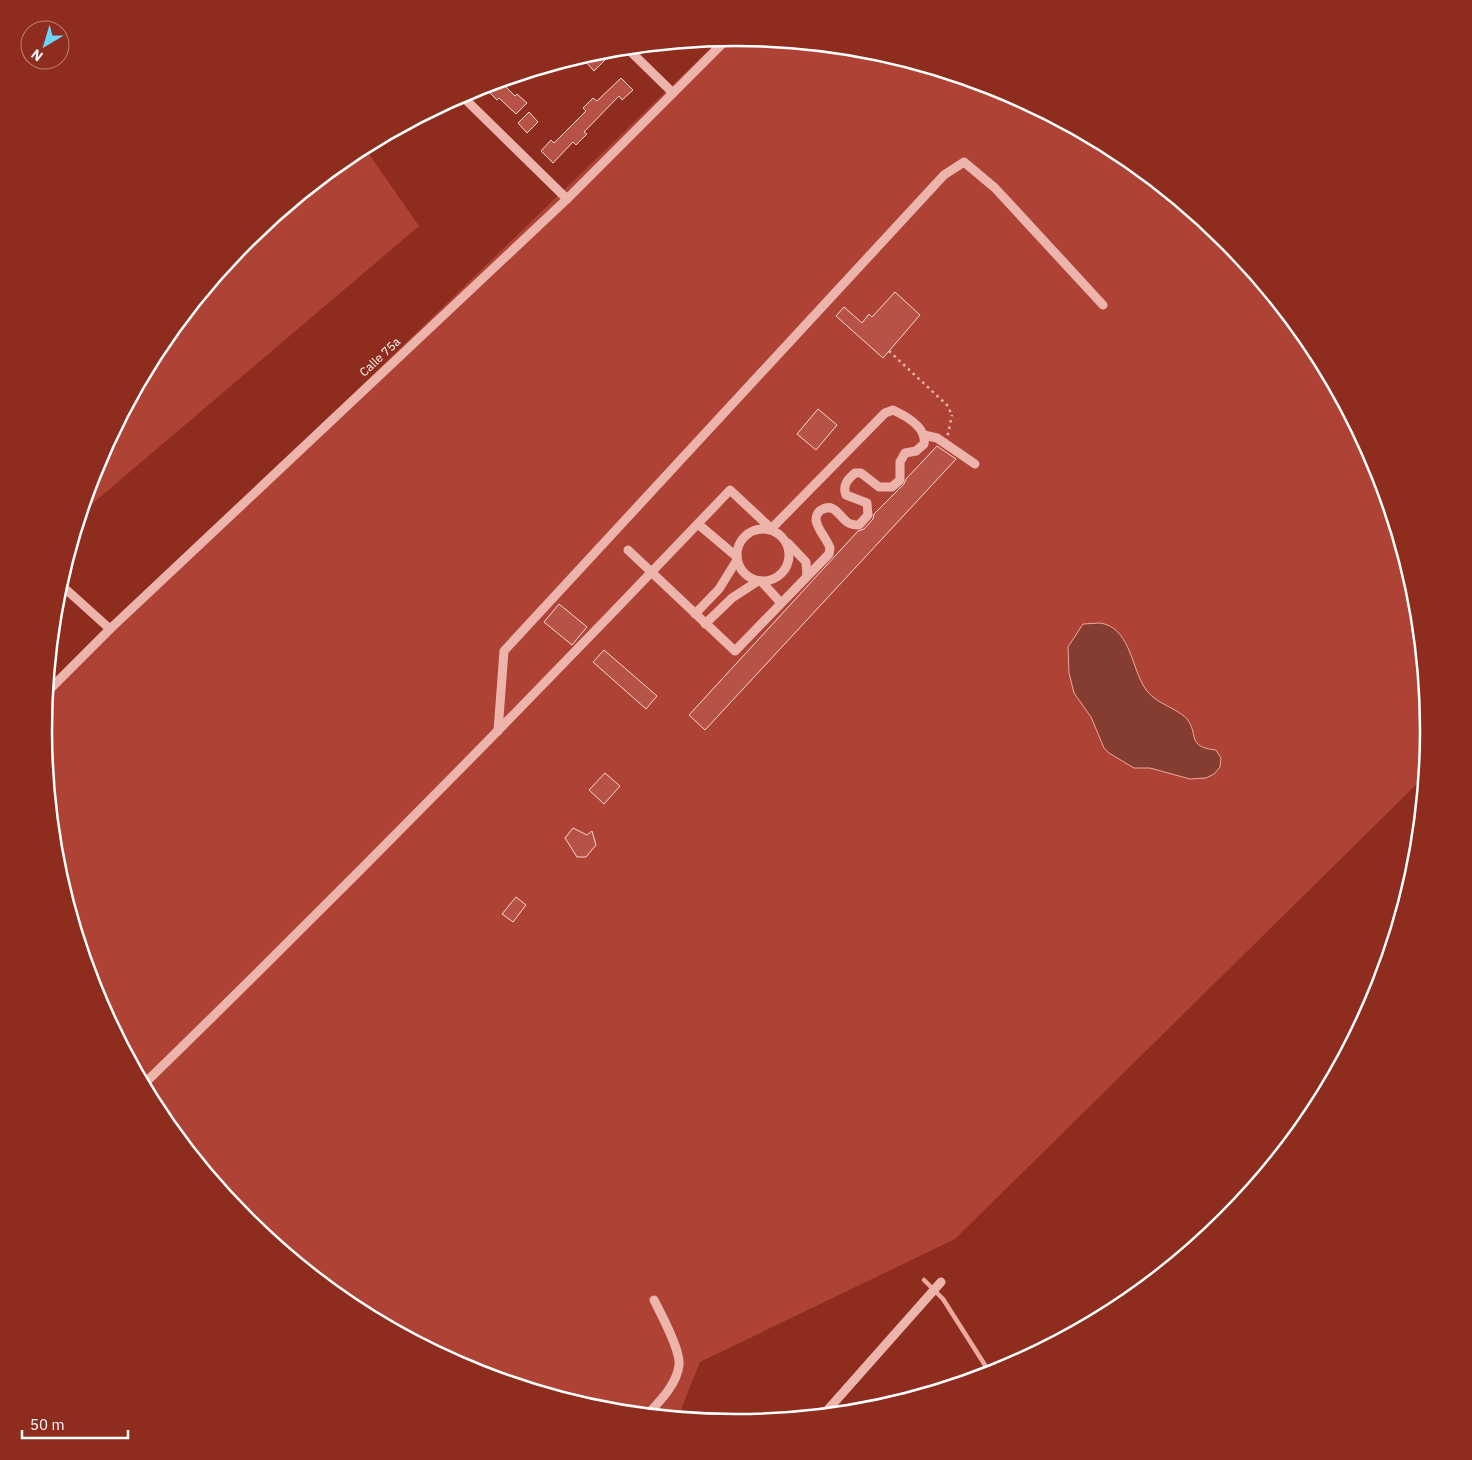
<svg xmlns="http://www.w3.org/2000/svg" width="1472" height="1460" viewBox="0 0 1472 1460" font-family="'IBM Plex Sans',sans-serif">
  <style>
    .green { fill: #ae4335 }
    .water { fill: #853d32; stroke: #eea89f }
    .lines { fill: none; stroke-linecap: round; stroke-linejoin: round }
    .stream { stroke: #eea89f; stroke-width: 4.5 }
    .building { fill: #b65346; stroke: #f9d6d2 }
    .path { stroke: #edb4ac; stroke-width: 2.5; stroke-dasharray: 2.5 4; stroke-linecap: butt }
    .minor { stroke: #edb4ac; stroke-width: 9 }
    .path-bridge { stroke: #edb4ac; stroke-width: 2.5; stroke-dasharray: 2.5 4; stroke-linecap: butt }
    .labels { text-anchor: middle; stroke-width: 4; stroke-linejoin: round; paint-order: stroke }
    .street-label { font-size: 12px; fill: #fff; stroke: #8e2c1e }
    .rim { fill: none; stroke: #fff; stroke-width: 2.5 }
  </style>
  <rect width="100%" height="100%" fill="#8e2c1e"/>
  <g class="green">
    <path d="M736 38 871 51 1001 90 1121 154 1226 241 1312 346 1376 465 1415 595 1428 730 1424 777 955 1239 700 1362 678 1417 601 1409 471 1370 351 1306 246 1219 160 1114 96 995 57 865 44 730 47 692 110 629 720 39Z"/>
    <path d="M364 147 419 226 92 504 86 499 96 465 160 345 247 240 352 154Z"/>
  </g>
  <path class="water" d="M1100 623C1128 627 1131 662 1142 683 1152 704 1173 705 1187 719 1199 734 1186 747 1216 750L1221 758 1220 767 1214 774 1206 778 1190 779 1150 768H1134L1109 753 1104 748 1091 717 1074 693 1069 673 1068 647 1083 624Z"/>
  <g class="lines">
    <path class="stream" d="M924 1280 943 1299 990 1373"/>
  </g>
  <g class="building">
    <path d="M597 52 605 60 594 71 585 61Z"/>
    <path d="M621 78 633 90 622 100 619 96 584 132 587 134 576 145 573 142 553 163 541 151 551 140 554 143 586 111 583 108 593 98 597 101Z"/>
    <path d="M500 81 515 96 517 94 527 103 516 114 499 98 497 100 488 91Z"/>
    <path d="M529 112 538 122 527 133 518 123Z"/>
    <path d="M895 292 920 315 883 358 836 316 844 307 862 323 869 314 872 317Z"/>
    <path d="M818 409 837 425 816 450 797 434Z"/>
    <path d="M937 446 956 459 705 730 689 715 858 531 864 529 873 519 874 514 904 484 906 479Z"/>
    <path d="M559 604 587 627 572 645 544 622Z"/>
    <path d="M604 650 657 696 646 709 593 662Z"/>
    <path d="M605 773 620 786 604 804 589 790Z"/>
    <path d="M573 828 587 835 592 831 596 845 586 857H577L565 838Z"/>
    <path d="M516 897 526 905 513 922 502 914Z"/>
  </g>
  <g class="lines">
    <path class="path" d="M889 351 947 405 952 415"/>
    <g class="minor">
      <path d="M627 48 673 93"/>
      <path d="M461 95 567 199"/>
      <path d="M924 435 937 438 975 464"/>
      <path d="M698 524 737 557"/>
      <circle cx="763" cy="555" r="26"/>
      <path d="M788 543 806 562 807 576"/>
      <path d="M628 550 735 651 829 554 830 548C827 539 817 529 816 520 816 516 818 512 821 510 834 502 839 516 847 522 851 525 855 525 859 525L868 515 867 503 846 495C842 485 848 479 855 473H861L879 487H892L900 480V462L905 453 916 451 924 444C927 428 906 416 893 410L885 413 771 529"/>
      <path d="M761 581 781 603"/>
      <path d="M60 584 110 629"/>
      <path d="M695 614 719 589 737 560"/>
      <path d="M705 624 732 598 758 581"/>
      <path d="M47 692 110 629 567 199 728 38"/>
      <path d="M498 731 504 651 944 175 964 162 995 188 1103 305"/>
      <path d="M144 1084C343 890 538 692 730 490L775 532"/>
      <path d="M648 1414C660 1401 677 1384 679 1365 681 1351 661 1314 654 1300"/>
      <path d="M824 1414 941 1282"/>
    </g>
    <path class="path-bridge" d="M945 448 952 415"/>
  </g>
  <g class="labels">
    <g class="street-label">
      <text transform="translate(380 357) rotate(-43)" y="4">Calle 75a</text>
    </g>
  </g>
  <path d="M0 0H1472V1460H0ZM52 730a684 684 0 1 1 1368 0a684 684 0 1 1-1368 0Z" fill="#8e2c1e" fill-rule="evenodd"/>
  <path class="rim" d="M52 730a684 684 0 1 1 1368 0a684 684 0 1 1-1368 0Z"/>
  <g transform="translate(45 45) rotate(218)"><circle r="24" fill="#8e2c1e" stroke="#bb8078"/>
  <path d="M0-4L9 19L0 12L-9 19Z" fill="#6bd4fc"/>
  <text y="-8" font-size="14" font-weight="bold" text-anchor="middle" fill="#ffffff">N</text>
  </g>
  <path d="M22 1430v8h106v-8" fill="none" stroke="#ffffff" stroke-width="2.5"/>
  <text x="30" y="1430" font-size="15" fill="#ffffff" stroke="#8e2c1e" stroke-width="4" paint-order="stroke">50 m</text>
</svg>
